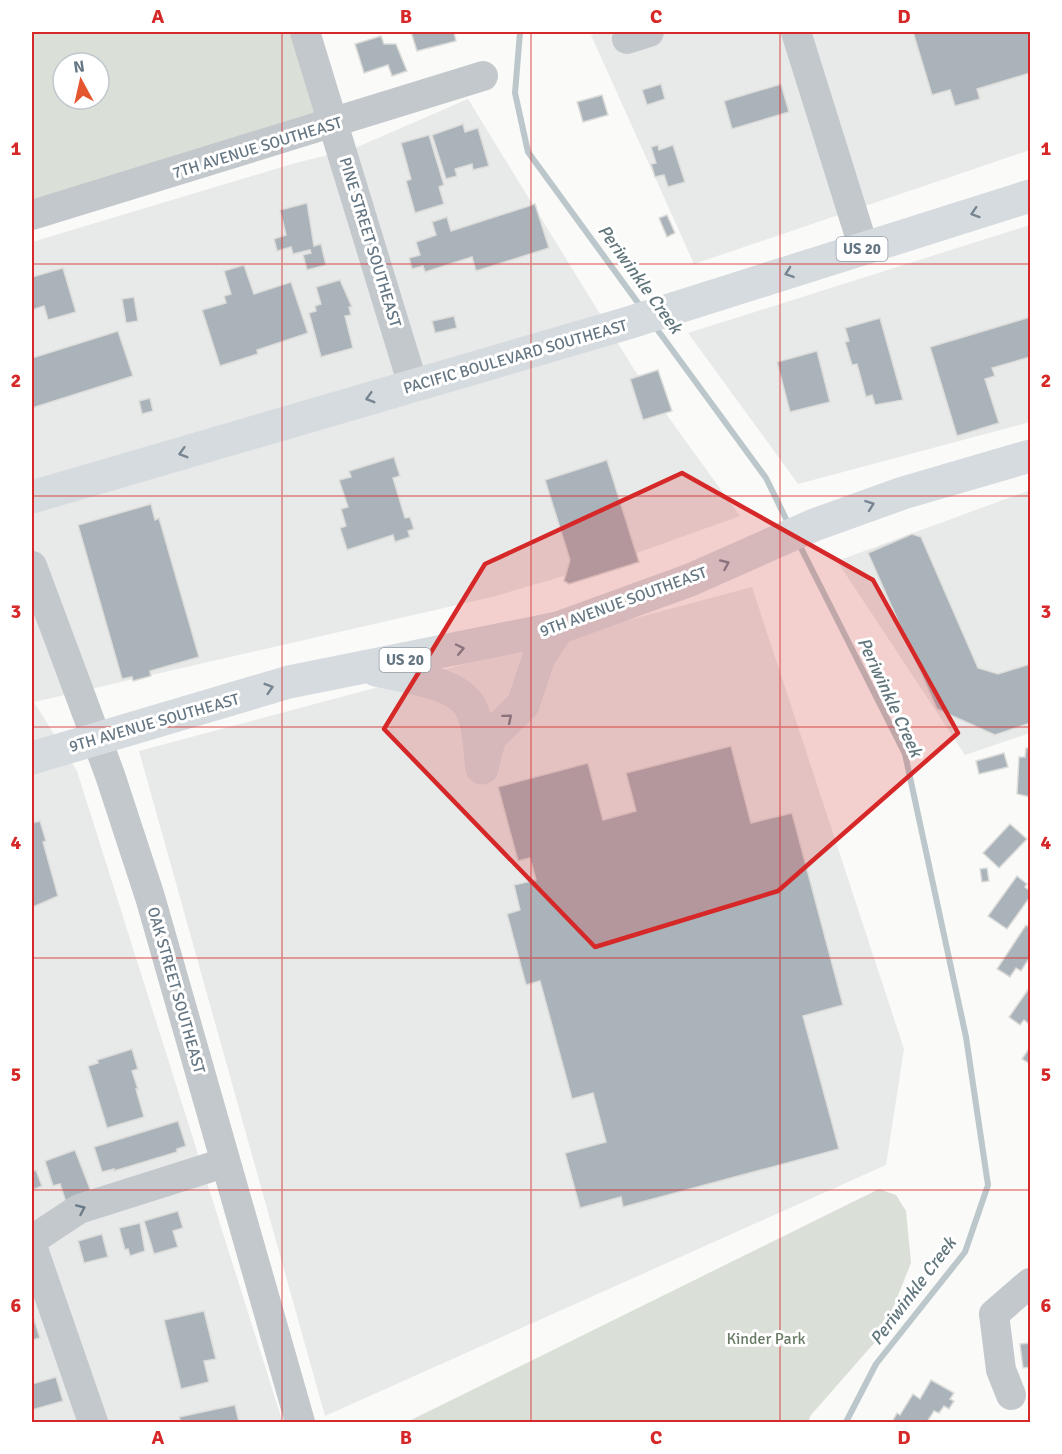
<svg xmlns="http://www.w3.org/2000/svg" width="1062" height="1454" viewBox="0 0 1062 1454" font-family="Signika,sans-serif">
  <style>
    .built { fill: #e8e9e9 }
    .green { fill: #dadfd7; fill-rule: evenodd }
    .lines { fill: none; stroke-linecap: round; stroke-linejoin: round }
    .stream { stroke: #bbc7cb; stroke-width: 6 }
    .building { fill: #aab3b9; stroke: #dcdcda; stroke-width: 1.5 }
    .minor { stroke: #c3c8cc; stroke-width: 30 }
    .highway { stroke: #d6dbdf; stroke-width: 33 }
    .oneway { stroke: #768591 }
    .oneway2 { stroke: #6a7a87 }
    .marked { fill: #d62828; fill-opacity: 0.2; stroke: #d62828; stroke-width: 4.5; stroke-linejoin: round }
    .grid { fill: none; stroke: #d62828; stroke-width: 1.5; stroke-opacity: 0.55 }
    .labels { text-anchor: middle; stroke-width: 6; stroke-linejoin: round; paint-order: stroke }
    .shield { fill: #fff; stroke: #939fa8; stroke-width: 1.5 }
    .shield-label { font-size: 15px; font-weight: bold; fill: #657683 }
    .street-label { font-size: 16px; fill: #657683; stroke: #fff }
    .park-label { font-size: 16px; fill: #687a64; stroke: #fff }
    .water-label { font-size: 18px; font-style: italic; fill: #60757c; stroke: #fff }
    .neatline { fill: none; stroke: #d62828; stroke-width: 2 }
    .grid-label { font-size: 20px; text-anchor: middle; font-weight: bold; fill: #d62828 }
  </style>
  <rect width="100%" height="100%" fill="#fafaf8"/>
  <g class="built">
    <path d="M602 32H1030V150L694 264 591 35Z"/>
    <path d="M468 99 635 371 740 516 609 563 492 597 34 702 77 771 282 1420 32 1422V242L292 164 355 148Z"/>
    <path d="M1030 225V422L798 484 688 333Z"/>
    <path d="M1030 490V733L965 755 837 561Z"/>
    <path d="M752 587 904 1049 886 1165 325 1416 139 751Z"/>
  </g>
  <g class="green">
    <path d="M32 32H290L315 113 32 202ZM63 63H99V99H63Z"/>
    <path d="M879 1189 896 1195 906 1211 911 1263 883 1333 811 1415 808 1422H407Z"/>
  </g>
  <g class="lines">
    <g class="stream">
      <path d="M520 32 515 93 528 152 641 307"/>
      <path d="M654 325 766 478 789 525"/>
      <path d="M798 542 905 754 966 1037 988 1185 965 1252 876 1364 846 1422"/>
    </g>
  </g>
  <g class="building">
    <path d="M411 32H454L456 41 417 51Z"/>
    <path d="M913 32H1030V73L977 89 980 99 955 106 950 90 932 95Z"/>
    <path d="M381 36 384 44H396L407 71 392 76 388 65 364 73 355 44Z"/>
    <path d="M661 84 665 99 647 105 642 90Z"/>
    <path d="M781 84 789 112 732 129 724 101Z"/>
    <path d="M602 95 608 115 583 122 577 102Z"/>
    <path d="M463 124 465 132 478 128 489 166 473 170 472 164 455 169 457 176 446 179 432 135Z"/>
    <path d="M429 135 444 185 439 187 444 204 415 213 406 181 411 179 401 143Z"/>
    <path d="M658 145 659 150 673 145 685 182 668 187 664 175 655 177 651 164 656 163 651 147Z"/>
    <path d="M307 203 314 246 321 244 326 265 307 270 303 255 311 253 310 250 293 254 291 247 277 251 274 239 286 235 280 210Z"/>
    <path d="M535 204 549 248 476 271 472 257 425 272 423 266 412 269 409 258 420 255 416 242 436 235 432 222 447 217 451 231Z"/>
    <path d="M667 215 675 233 667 237 659 218Z"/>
    <path d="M244 265 254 294 291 282 308 333 257 350 258 354 220 366 202 310 226 303 224 296 231 294 224 271Z"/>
    <path d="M63 268 76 312 48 320 44 306 32 310V277Z"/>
    <path d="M340 280 352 307H349L351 315 345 316 353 348 321 357 309 313 316 311 315 306 321 304 316 287Z"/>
    <path d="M134 297 138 321 126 323 122 299Z"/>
    <path d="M454 316 457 328 435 333 432 321Z"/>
    <path d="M1030 317V357L992 368 995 376 985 379 999 423 957 436 930 347Z"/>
    <path d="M880 318 903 400 875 405 872 395 866 397 857 364 852 365 845 342 849 341 845 328Z"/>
    <path d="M118 331 133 376 32 408V358Z"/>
    <path d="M817 351 830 402 790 412 777 362Z"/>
    <path d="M658 370 672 411 643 420 630 379Z"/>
    <path d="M150 398 153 411 142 414 139 401Z"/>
    <path d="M394 457 400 476 393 478 405 518 410 517 414 529 408 531 410 537 395 542 393 535 347 550 340 528 346 526 341 509 348 507 339 480 351 477 349 471Z"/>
    <path d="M607 460 639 562 569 584 564 581 570 560 545 480Z"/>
    <path d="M151 504 155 520 159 518 199 657 150 671 151 676 133 681 132 677 122 679 78 525Z"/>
    <path d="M912 534 921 537 978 668 998 674 1030 664V723L995 735 937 709 868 553Z"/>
    <path d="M731 746 751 823 792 813 843 1005 803 1016 839 1149 623 1207 621 1197 580 1208 565 1153 606 1142 593 1093 572 1099 540 981 526 985 507 914 520 910 514 885 536 880 530 858 518 861 498 787 588 763 603 820 636 811 626 773Z"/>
    <path d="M1026 748H1030V797L1017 794 1019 757H1025Z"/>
    <path d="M1004 753 1008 767 979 774 976 761Z"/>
    <path d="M32 820V823L40 821 46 841 43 842 58 896 33 907Z"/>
    <path d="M1010 824 1027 839 999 868 983 853Z"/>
    <path d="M987 868 989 881 982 882 980 869Z"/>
    <path d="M1017 876 1027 884 1025 887 1030 891V897L1007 929 988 916Z"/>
    <path d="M1026 925 1030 928V957L1021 971 1016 968 1010 977 997 969Z"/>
    <path d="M1030 987V1025L1024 1020 1020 1025 1009 1017Z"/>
    <path d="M1030 1047V1064L1022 1059Z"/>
    <path d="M132 1049 138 1069 132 1071 138 1089H136L144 1117 107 1128 88 1066 98 1063 97 1060Z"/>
    <path d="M178 1121 186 1146 177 1149V1152L114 1171V1169L102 1172 94 1147Z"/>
    <path d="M75 1150 92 1194 66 1202 60 1184 53 1186 45 1161Z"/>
    <path d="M36 1170 42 1186 32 1190V1172Z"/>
    <path d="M178 1211 183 1228 173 1231 178 1247 154 1254 144 1221Z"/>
    <path d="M140 1223 145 1251 130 1256 128 1249 125 1250 119 1228Z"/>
    <path d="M102 1234 108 1257 84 1263 78 1241Z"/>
    <path d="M204 1311 216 1359 204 1361 209 1382 181 1389 164 1320Z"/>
    <path d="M32 1313 40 1338 32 1340Z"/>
    <path d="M1030 1343V1367L1023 1368 1020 1344Z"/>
    <path d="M56 1377 63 1401 32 1410V1384Z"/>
    <path d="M931 1380 954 1393 950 1399 954 1401 949 1409 944 1406 939 1413 934 1411 927 1422H892L897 1413 900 1415 913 1394 920 1399Z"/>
    <path d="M235 1405 239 1422H181L179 1417Z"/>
  </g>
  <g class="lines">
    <g class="minor">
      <path d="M305 32 413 385"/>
      <path d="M796 32 864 249"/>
      <path d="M627 39 649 32"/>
      <path d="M32 215 483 76"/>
      <path d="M32 566 110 775 150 897 300 1422"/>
      <path d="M32 1240 79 1209 224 1163"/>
      <path d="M32 1246 93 1422"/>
      <path d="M1011 1395 1001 1370 994 1314 1030 1283"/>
    </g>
    <g class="highway">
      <path d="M32 497 628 323 1030 196"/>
      <path d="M376 670C401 676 455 682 469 705 480 722 479 749 482 768"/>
      <path d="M32 758 289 682 558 628 690 580 814 525 903 493 1030 456"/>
      <path d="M482 767 490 737 523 705 539 657 558 628"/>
    </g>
  </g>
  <defs><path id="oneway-chevron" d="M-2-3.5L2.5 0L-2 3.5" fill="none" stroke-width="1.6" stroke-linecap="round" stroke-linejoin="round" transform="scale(1.5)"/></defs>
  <g class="oneway">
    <use href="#oneway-chevron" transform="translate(975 213) rotate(162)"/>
    <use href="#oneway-chevron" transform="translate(789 273) rotate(161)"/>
    <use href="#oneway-chevron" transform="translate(370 398) rotate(164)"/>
    <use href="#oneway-chevron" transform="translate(183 453) rotate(164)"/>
    <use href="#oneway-chevron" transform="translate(870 505) rotate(-20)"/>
    <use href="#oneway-chevron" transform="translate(725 564) rotate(-24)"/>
    <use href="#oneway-chevron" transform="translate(460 649) rotate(-12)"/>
    <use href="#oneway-chevron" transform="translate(269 688) rotate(-17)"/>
    <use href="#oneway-chevron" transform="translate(508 718) rotate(-40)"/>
  </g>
  <use class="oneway2" href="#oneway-chevron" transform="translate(81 1209) rotate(-24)"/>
  <path class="marked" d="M682 473 873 580 958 733 778 891 595 947 384 729 485 564Z"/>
  <path class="grid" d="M282 32V1422M531 32V1422M780 32V1422M32 264H1030M32 496H1030M32 727H1030M32 958H1030M32 1190H1030"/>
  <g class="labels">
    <g class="shield">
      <rect x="836.5" y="237" width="51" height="24" rx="4.5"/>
      <rect x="379.5" y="648" width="51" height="24" rx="4.5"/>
    </g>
    <g class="shield-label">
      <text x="862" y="254">US 20</text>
      <text x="405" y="665">US 20</text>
    </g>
    <g class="street-label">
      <text transform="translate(257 147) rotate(-17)" y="6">7TH AVENUE SOUTHEAST</text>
      <text transform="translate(371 242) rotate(73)" y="6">PINE STREET SOUTHEAST</text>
      <text transform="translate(515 356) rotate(-16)" y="6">PACIFIC BOULEVARD SOUTHEAST</text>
      <text transform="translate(623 601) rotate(-20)" y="6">9TH AVENUE SOUTHEAST</text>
      <text transform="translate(154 722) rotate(-16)" y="6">9TH AVENUE SOUTHEAST</text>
      <text transform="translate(177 990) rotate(74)" y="6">OAK STREET SOUTHEAST</text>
    </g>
    <g class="park-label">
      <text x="766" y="1344">Kinder Park</text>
    </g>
    <g class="water-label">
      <text transform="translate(640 279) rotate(54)" y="6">Periwinkle Creek</text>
      <text transform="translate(890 697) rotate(65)" y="6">Periwinkle Creek</text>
      <text transform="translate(913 1291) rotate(-53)" y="6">Periwinkle Creek</text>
    </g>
  </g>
  <rect width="1062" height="1454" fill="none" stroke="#ffffff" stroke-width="66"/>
  <g transform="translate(81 81) rotate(352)"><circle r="28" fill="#ffffff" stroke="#c1c8cd" stroke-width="1.5"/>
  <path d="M0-4.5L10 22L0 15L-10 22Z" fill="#e4572e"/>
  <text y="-9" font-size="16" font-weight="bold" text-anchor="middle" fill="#657683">N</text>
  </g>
  <rect x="33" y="33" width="996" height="1388" class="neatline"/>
  <g class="grid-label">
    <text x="158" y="23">A</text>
    <text x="406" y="23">B</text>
    <text x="656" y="23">C</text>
    <text x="904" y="23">D</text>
    <text x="16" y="155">1</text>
    <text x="1046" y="155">1</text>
    <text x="16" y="387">2</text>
    <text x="1046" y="387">2</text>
    <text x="16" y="618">3</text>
    <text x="1046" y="618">3</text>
    <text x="16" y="849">4</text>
    <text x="1046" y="849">4</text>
    <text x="16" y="1081">5</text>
    <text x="1046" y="1081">5</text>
    <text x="16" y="1312">6</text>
    <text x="1046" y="1312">6</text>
    <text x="158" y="1444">A</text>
    <text x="406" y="1444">B</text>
    <text x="656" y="1444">C</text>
    <text x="904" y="1444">D</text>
  </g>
</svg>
